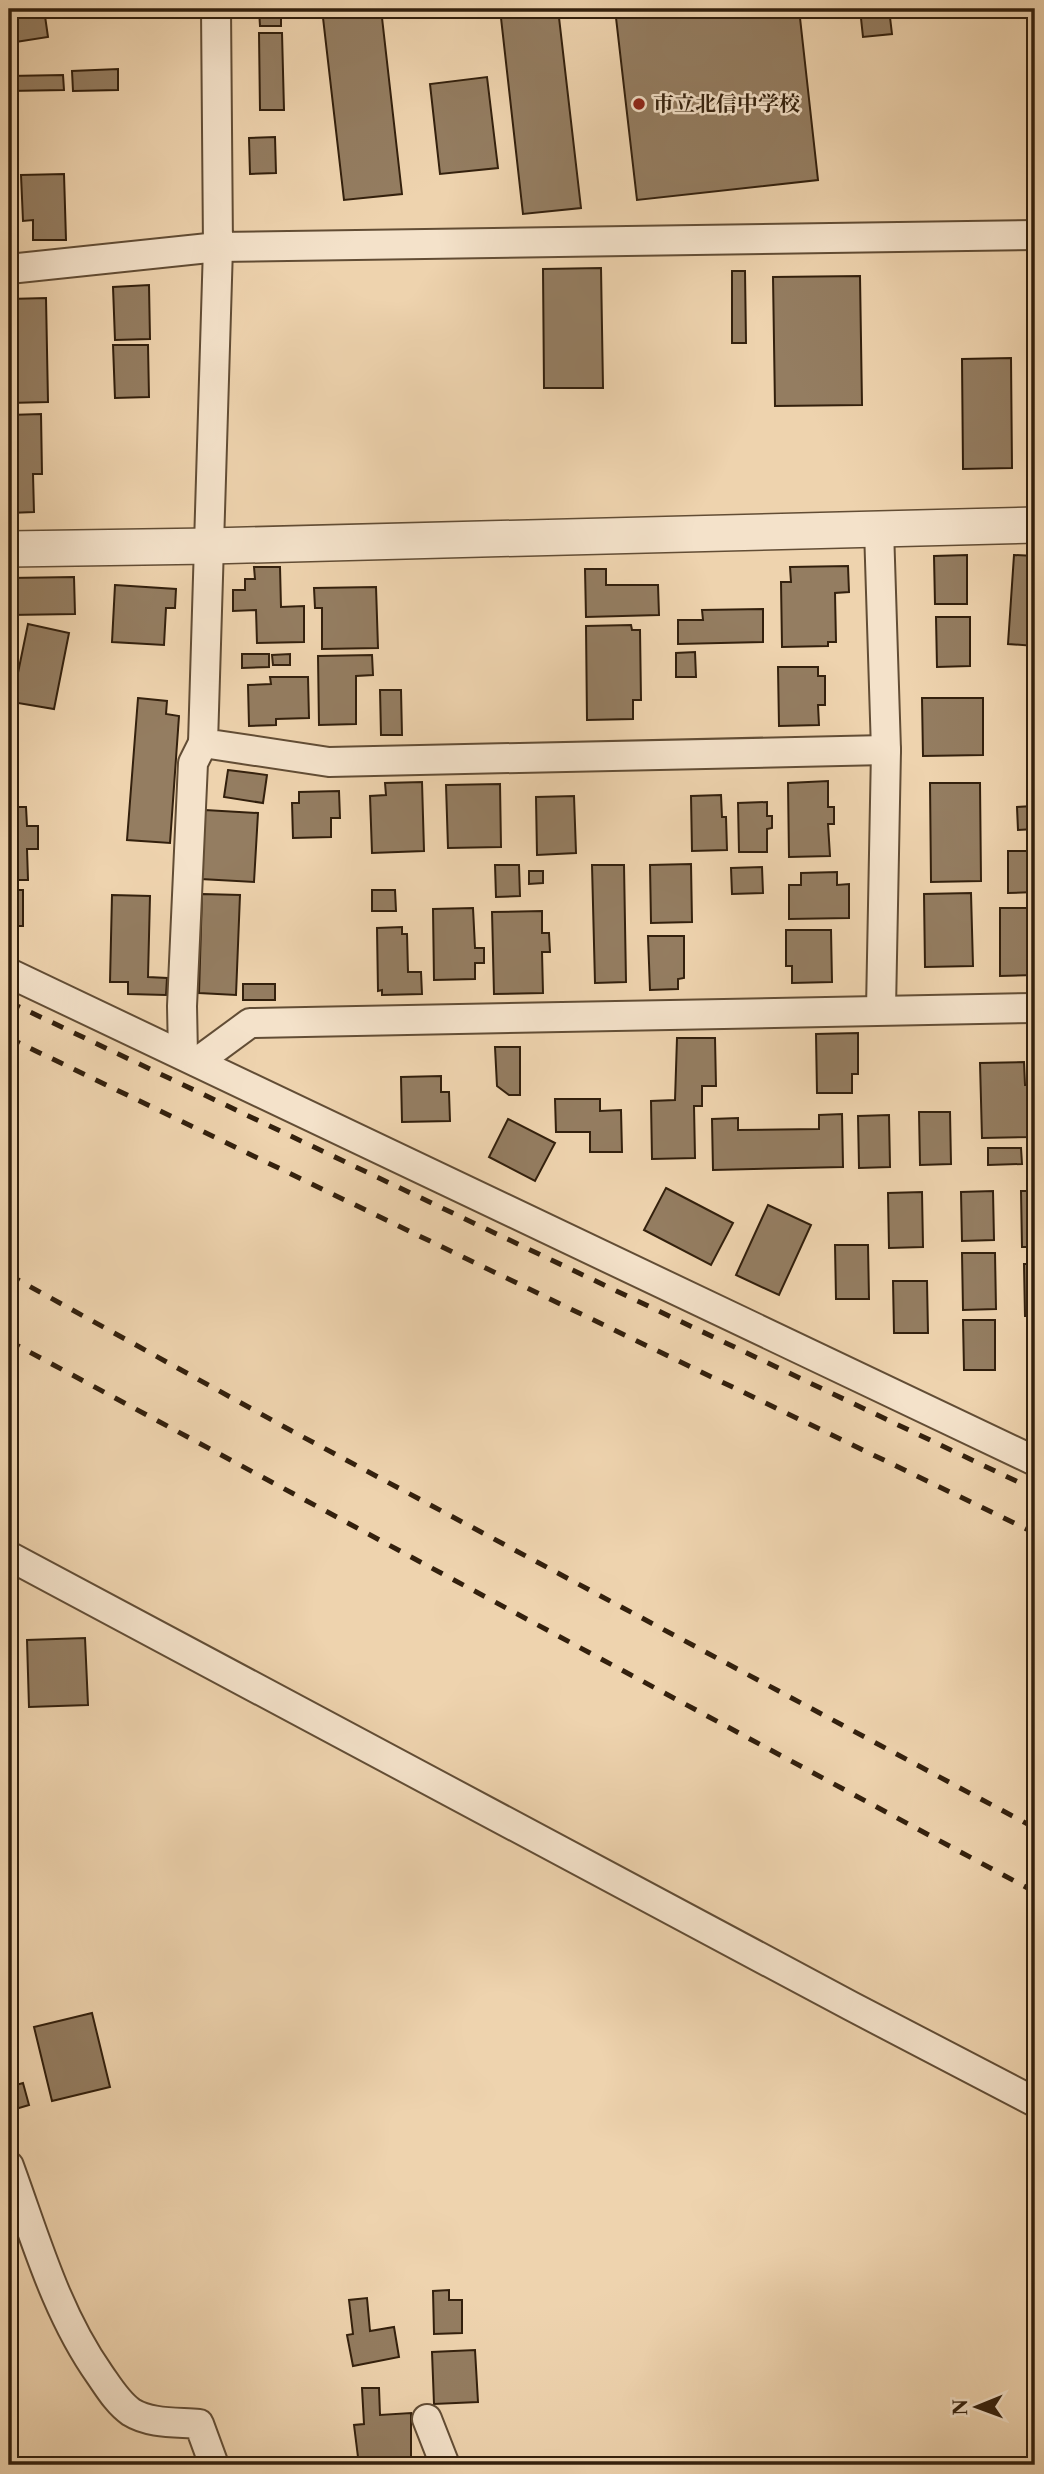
<svg xmlns="http://www.w3.org/2000/svg" width="1044" height="2474" viewBox="0 0 1044 2474" font-family="'Libre Caslon Text','Noto Serif JP',serif">
  <style>
    .building { fill: #947d61; stroke: #33200d; stroke-width: 2 }
    .lines { fill: none; stroke-linecap: round; stroke-linejoin: round }
    .minor-casing { stroke: #624d35; stroke-width: 32 }
    .tertiary-casing { stroke: #624d35; stroke-width: 38 }
    .minor { stroke: #f4e2ca; stroke-width: 28 }
    .tertiary { stroke: #f4e2ca; stroke-width: 35 }
    .rail { stroke: #33200d; stroke-width: 5; stroke-dasharray: 12 12; stroke-linecap: butt }
    .poi-dot { fill: #8f2418; stroke: #f4e2ca; stroke-width: 2.5 }
    .labels { text-anchor: middle; stroke-width: 5; stroke-linejoin: round; paint-order: stroke }
    .poi-label { font-size: 21px; font-weight: bold; fill: #33200d; stroke: #f4e2ca; text-anchor: start }
  </style>
  <rect width="100%" height="100%" fill="#eed3ae"/>
  <filter id="stains"><feTurbulence type="fractalNoise" baseFrequency=".00286" numOctaves="4"/><feColorMatrix values="0 0 0 0 .2 0 0 0 0 .09 0 0 0 0 .02 0 0 0 .5 -.17"/></filter>
  <radialGradient id="worn" r=".72"><stop offset=".6" stop-color="#630" stop-opacity="0"/><stop offset="1" stop-color="#630" stop-opacity=".3"/></radialGradient>
  <g class="building">
    <path d="M9 9H44L48 37 9 43Z"/>
    <path d="M259 9H281V26H260Z"/>
    <path d="M322 9H381L402 194 344 200Z"/>
    <path d="M500 9H558L581 208 523 214Z"/>
    <path d="M615 9H799L818 180 637 200Z"/>
    <path d="M860 9H889L892 34 863 37Z"/>
    <path d="M259 33H282L284 110H260Z"/>
    <path d="M118 69V90L73 91 72 71Z"/>
    <path d="M63 75 64 90 9 91V76Z"/>
    <path d="M487 77 498 168 440 174 430 84Z"/>
    <path d="M275 137 276 173 250 174 249 138Z"/>
    <path d="M64 174 66 240H33V220L23 221 21 175Z"/>
    <path d="M601 268 603 388H544L543 269Z"/>
    <path d="M732 271H745L746 343H732Z"/>
    <path d="M860 276 862 405 775 406 773 277Z"/>
    <path d="M149 285 150 339 115 340 113 287Z"/>
    <path d="M46 298 48 402 9 403V299Z"/>
    <path d="M113 345H148L149 397 115 398Z"/>
    <path d="M1011 358 1012 468 963 469 962 359Z"/>
    <path d="M41 414 42 474H33L34 512 9 513V415Z"/>
    <path d="M967 555V604H935L934 556Z"/>
    <path d="M1014 555 1035 556V646L1008 644Z"/>
    <path d="M848 566 849 592 835 593 836 642H828V646L782 647 781 582H791L790 567Z"/>
    <path d="M254 567H280L281 607 304 606V642L257 643 256 610 233 611V590H245V579H255Z"/>
    <path d="M585 569H606V585H658L659 615 586 617Z"/>
    <path d="M74 577 75 614 9 615V578Z"/>
    <path d="M115 585 176 589 175 608H166L164 645 112 642Z"/>
    <path d="M376 587 378 648 322 649V608H315L314 588Z"/>
    <path d="M763 609V642L678 644V620H703L702 610Z"/>
    <path d="M936 617H970V666L937 667Z"/>
    <path d="M28 624 69 633 54 709 12 702Z"/>
    <path d="M631 625 632 630H640L641 700H633V719L587 720 586 626Z"/>
    <path d="M695 652 696 677H676V653Z"/>
    <path d="M242 654H269V667L242 668Z"/>
    <path d="M290 654V665H273L272 655Z"/>
    <path d="M372 655 373 675 356 676V724L319 725 318 656Z"/>
    <path d="M778 667H818V676H825V705H818L819 725 779 726Z"/>
    <path d="M270 677H308L309 718 276 719V725L249 726 248 685 271 684Z"/>
    <rect x="1027" y="687" width="8" height="61"/>
    <path d="M380 690H401L402 735H381Z"/>
    <path d="M138 698 167 701 166 714 179 716 170 843 127 840Z"/>
    <path d="M922 698H983V755L923 756Z"/>
    <path d="M228 770 267 775 263 803 224 797Z"/>
    <path d="M1033 779H1035V829L1018 830 1017 807 1033 806Z"/>
    <path d="M828 781V807H834V824H828L830 856 789 857 788 783Z"/>
    <path d="M422 782 424 851 372 853 370 796 386 795 385 783Z"/>
    <path d="M930 783H980L981 881 931 882Z"/>
    <path d="M500 784 501 847 448 848 446 785Z"/>
    <path d="M339 791 340 818H331V837L293 838 292 803H299V792Z"/>
    <path d="M721 795 722 817H726L727 850 692 851 691 796Z"/>
    <path d="M574 796 576 853 537 855 536 797Z"/>
    <path d="M767 802V816H772V828L767 829V852H739L738 803Z"/>
    <path d="M9 807H26L27 826H38V849H27L28 880H9Z"/>
    <path d="M205 810 258 813 254 882 201 879Z"/>
    <path d="M1008 851H1035V892L1008 893Z"/>
    <path d="M691 864 692 922 651 923 650 865Z"/>
    <path d="M495 865H519L520 896 496 897Z"/>
    <path d="M592 865H624L626 982 595 983Z"/>
    <path d="M762 867 763 893 732 894 731 868Z"/>
    <path d="M529 871H543V883L529 884Z"/>
    <path d="M837 872V885L849 884V918L789 919V885H801V873Z"/>
    <rect x="9" y="890" width="14" height="36"/>
    <path d="M372 890H395L396 911H372Z"/>
    <path d="M971 893 973 966 925 967 924 894Z"/>
    <path d="M202 894 240 895 236 995 199 993Z"/>
    <path d="M112 895 150 896 148 977 167 978 166 995 128 994V982H110Z"/>
    <path d="M473 908 475 948H484V963H475V979L434 980 433 909Z"/>
    <path d="M1000 908H1035V975L1000 976Z"/>
    <path d="M542 911V933H549L550 952H542L543 993 494 994 492 912Z"/>
    <path d="M402 927V934H407L408 972H421L422 994 382 995V990L378 991 377 928Z"/>
    <path d="M786 930H831L832 982 792 983V966H786Z"/>
    <path d="M648 936H684V978L678 979V989L650 990Z"/>
    <rect x="243" y="984" width="32" height="16"/>
    <path d="M858 1033V1074H852V1093H817L816 1034Z"/>
    <path d="M677 1038H715L716 1086H702V1106H694L695 1158 652 1159 651 1101 675 1100Z"/>
    <path d="M495 1047H520V1095H509L497 1086Z"/>
    <path d="M1024 1062 1025 1085H1035V1113H1031V1137L982 1138 980 1063Z"/>
    <path d="M441 1076V1092H449L450 1121 402 1122 401 1077Z"/>
    <path d="M555 1099H600V1111L621 1110 622 1152H590V1132H556Z"/>
    <path d="M919 1112H950L951 1164 920 1165Z"/>
    <path d="M842 1114 843 1167 713 1170 712 1119 738 1118V1130L819 1129V1115Z"/>
    <path d="M889 1115 890 1167 859 1168 858 1116Z"/>
    <path d="M508 1119 555 1143 535 1181 489 1157Z"/>
    <path d="M988 1148H1021L1022 1164 988 1165Z"/>
    <path d="M666 1188 733 1223 711 1265 644 1230Z"/>
    <path d="M993 1191 994 1240 962 1241 961 1192Z"/>
    <path d="M1021 1191H1035V1247H1022Z"/>
    <path d="M922 1192 923 1247 889 1248 888 1193Z"/>
    <path d="M768 1205 811 1225 779 1295 736 1275Z"/>
    <path d="M835 1245H868L869 1299H836Z"/>
    <path d="M962 1253H995L996 1309 963 1310Z"/>
    <path d="M1024 1264H1035V1316H1025Z"/>
    <path d="M893 1281H927L928 1333H894Z"/>
    <path d="M963 1320H995V1370H964Z"/>
    <path d="M1029 1327H1035V1378H1030Z"/>
    <path d="M85 1638 88 1705 29 1707 27 1640Z"/>
    <path d="M92 2013 110 2087 52 2101 34 2027Z"/>
    <path d="M23 2083 29 2105 9 2111V2087Z"/>
    <path d="M449 2290V2300H462V2333L434 2334 433 2291Z"/>
    <path d="M367 2298 370 2331 394 2327 399 2357 353 2366 347 2335 353 2334 349 2300Z"/>
    <path d="M475 2350 478 2402 434 2404 432 2352Z"/>
    <path d="M362 2388H379L380 2415 411 2413V2465H359L354 2425 364 2424Z"/>
  </g>
  <g class="lines">
    <g class="minor-casing">
      <g id="minor">
        <path d="M216 9 218 247 1035 235"/>
        <path d="M9 269 218 247 203 743 329 762 886 750"/>
        <path d="M879 529 886 750 881 1009"/>
        <path d="M9 973 1035 1461"/>
        <path d="M183 1055 182 1006 193 763 203 743"/>
        <path d="M197 1062 250 1023 1035 1008"/>
        <path d="M9 1556 851 2006 1035 2102"/>
        <path d="M9 2166C35 2237 56 2313 100 2375 109 2388 118 2403 131 2412 150 2424 177 2422 199 2424L214 2465"/>
        <path d="M427 2419 445 2465"/>
      </g>
    </g>
    <g class="tertiary-casing">
      <path id="tertiary" d="M9 549 210 546 1035 525"/>
    </g>
    <use href="#minor" class="minor"/>
    <use href="#tertiary" class="tertiary"/>
    <g class="rail">
      <path d="M9 1002 1035 1490"/>
      <path d="M9 1038 1035 1533"/>
      <path d="M9 1275 290 1430 1035 1828"/>
      <path d="M9 1341 1035 1892"/>
    </g>
  </g>
  <circle class="poi-dot" cx="639" cy="104" r="7"/>
  <g class="labels">
    <g class="poi-label">
      <text x="653" y="111">市立北信中学校</text>
    </g>
  </g>
  <rect width="1044" height="2474" fill="none" stroke="#eed3ae" stroke-width="35"/>
  <rect x="10" y="10" width="1023" height="2453" fill="none" stroke="#33200d" stroke-width="3.5"/>
  <rect x="18" y="18" width="1009" height="2439" fill="none" stroke="#33200d" stroke-width="2"/>
  <g transform="translate(977 2407) rotate(269)" stroke="#f4e2ca" stroke-width="5" paint-order="stroke">
  <path d="M0-5L12 26L0 18L-12 26Z" fill="#33200d"/>
  <text y="-10" font-size="19" font-weight="bold" text-anchor="middle" fill="#33200d">N</text>
  </g>
  <rect width="100%" height="100%" filter="url(#stains)"/>
  <rect width="100%" height="100%" fill="url(#worn)"/>
</svg>
